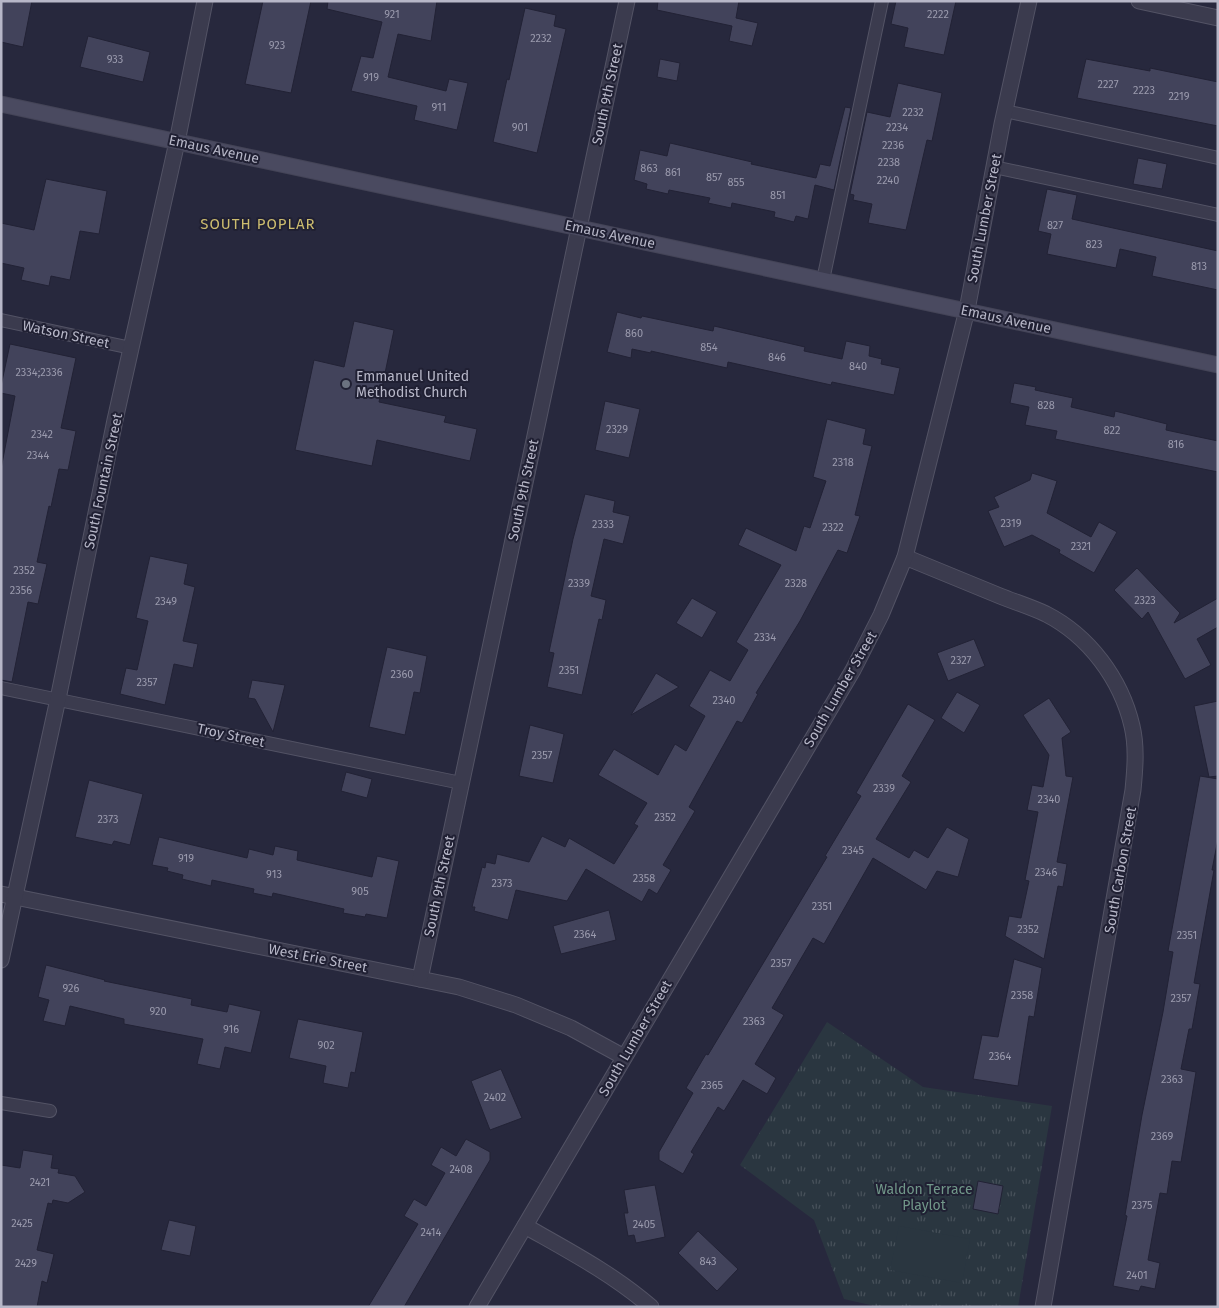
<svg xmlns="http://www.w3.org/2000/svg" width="1219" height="1308" viewBox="0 0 1219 1308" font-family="'Fira Sans',sans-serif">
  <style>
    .park { fill: url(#park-tufts) }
    .garden { fill: #2a3640 }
    .building { fill: #42435b; stroke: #222235 }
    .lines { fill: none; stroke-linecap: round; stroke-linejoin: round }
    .lane-casing { stroke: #535365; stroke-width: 14 }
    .street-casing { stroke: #535365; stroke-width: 17 }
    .secondary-casing { stroke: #444457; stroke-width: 17 }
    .lane { stroke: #3b3b4e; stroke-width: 12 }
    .street { stroke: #3b3b4e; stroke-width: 15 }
    .secondary { stroke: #4a4a60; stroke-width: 15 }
    .worship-dot { fill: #6b7280; stroke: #202033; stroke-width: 2 }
    .labels { text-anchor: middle; stroke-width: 4; stroke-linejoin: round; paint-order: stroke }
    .number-label { font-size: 11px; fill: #9a9aad }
    .street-label { font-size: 14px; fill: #b7b7c8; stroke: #202033 }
    .poi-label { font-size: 14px; fill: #b7b7c8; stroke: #202033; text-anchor: start }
    .park-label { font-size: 14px; fill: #719789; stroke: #202033 }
    .neighbourhood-label { font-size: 15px; letter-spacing: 1px; fill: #ccbc6f; stroke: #202033 }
  </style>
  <defs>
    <pattern id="park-tufts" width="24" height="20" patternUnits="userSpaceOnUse" patternTransform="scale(1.25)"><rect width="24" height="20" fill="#2a3640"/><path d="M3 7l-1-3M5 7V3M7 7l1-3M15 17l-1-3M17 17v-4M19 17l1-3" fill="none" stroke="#47515a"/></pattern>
  </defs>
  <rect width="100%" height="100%" fill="#27283d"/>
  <path class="park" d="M827 1022 923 1087 1052 1106 1018 1307H879L844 1299 814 1220 740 1165Z"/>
  <path class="garden" d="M899 1226 970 1239 962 1283 890 1270Z"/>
  <g class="building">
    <path d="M1 1H32L23 47 1 42Z"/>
    <path d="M263 1H311L291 93 245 84Z"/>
    <path d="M328 1H437L431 41 398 34 388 77 446 91 449 79 468 83 457 130 414 120 417 106 351 91 361 56 373 58 382 22 327 9Z"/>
    <path d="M658 1H739L736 18 758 23 752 46 729 41 732 26 657 10Z"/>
    <path d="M896 1H956L944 55 904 47 908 28 891 24Z"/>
    <path d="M525 8 556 15 554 26 566 29 537 153 493 142 507 79 509 80Z"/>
    <path d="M88 36 150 52 143 82 80 67Z"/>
    <path d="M660 59 680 63 677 81 657 77Z"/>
    <path d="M1086 59 1150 71V68L1218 82V126L1077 98Z"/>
    <path d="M898 83 942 93 932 141 927 140 906 230 868 223 872 204 853 200 854 195 850 194 867 112 890 117Z"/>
    <path d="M845 107 851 108 834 190 815 185 808 219 796 216 794 222 774 217 775 212 732 203 731 208 708 203 710 198 669 190 668 194 646 189 647 184 634 180 640 150 667 156 670 143 752 162 751 164 816 178 820 164 830 166Z"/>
    <path d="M1138 158 1167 164 1162 189 1133 184Z"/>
    <path d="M46 179 107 191 99 234 80 231 70 280 51 276 49 286 21 280 24 268 1 263V223L34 230Z"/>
    <path d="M1047 189 1077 195 1072 219 1218 251V290L1152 276 1156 257 1120 249 1116 268 1047 254 1051 234 1038 231Z"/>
    <path d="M617 312 641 318 642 316 713 331 714 326 805 347 804 351 842 359 846 341 870 346 869 356 882 359 881 364 900 368 894 395 832 382 831 385 728 362 727 368 651 351V353L632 349 631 358 607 352Z"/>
    <path d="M354 321 394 330 379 402 446 416 444 422 477 429 470 461 377 440 372 466 295 450 314 360 344 367Z"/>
    <path d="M10 344 76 358 61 428 76 431 68 470 59 469 51 507 49 506 37 562 47 564 38 604 28 602 12 682 1 680V469L15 396 1 393V386Z"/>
    <path d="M1014 383 1036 387 1035 390 1073 398 1071 407 1114 417 1115 411 1167 424 1166 430 1218 441V472L1055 439 1057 431 1025 425 1029 407 1010 403Z"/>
    <path d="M605 401 640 409 629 458 595 450Z"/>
    <path d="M827 419 866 429 863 444 872 446 855 515 860 516 847 553 838 550 800 621 756 693 758 694 742 723 737 721 689 807 695 811 663 865 671 870 657 894 649 889 642 902 586 869 567 901 516 890 508 920 474 911 475 907H472L482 867 485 868 486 862 495 864 497 854 529 862 542 836 565 847 569 838 614 864 638 826 634 824 647 803 598 775 614 749 658 775 675 744 686 751 705 716 689 706 710 670 730 681 748 650 736 642 781 565 738 545 746 528 796 551 804 526 810 528 826 481 813 477Z"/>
    <path d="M1032 473 1057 481 1047 513 1091 537 1099 522 1117 532 1094 573 1059 553 1060 550 1032 535 1004 547 988 511 999 507 994 497 1030 480Z"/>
    <path d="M585 494 615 501 613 512 630 516 623 544 604 539 591 596 606 600 602 620 599 619 582 695 547 687 554 653 549 652 573 539Z"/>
    <path d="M150 556 188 564 184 584 195 587 183 641 198 644 193 668 174 664 165 705 120 694 126 668 137 670 148 621 136 618Z"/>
    <path d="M1137 568 1180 613 1174 623 1218 598V627L1197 639 1211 665 1185 679 1148 612 1142 619 1114 590Z"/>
    <path d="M692 598 717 612 702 638 676 623Z"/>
    <path d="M974 639 985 666 948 681 937 653Z"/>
    <path d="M387 647 427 656 420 693 414 692 405 735 369 727Z"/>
    <path d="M656 673 679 687 631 715Z"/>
    <path d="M252 680 285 685 273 732 255 699 248 698Z"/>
    <path d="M957 692 980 705 964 733 941 718Z"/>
    <path d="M1049 698 1071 732 1062 738 1066 776 1073 777 1057 862 1067 864 1063 887 1058 886 1044 959 1005 936 1009 916 1021 918 1029 881 1025 880 1038 812 1027 810 1032 785 1043 787 1049 755 1023 715Z"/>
    <path d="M1218 701V776L1209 777 1194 706Z"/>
    <path d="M908 704 935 720 902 776 911 782 876 839 909 858 914 850 928 858 947 827 969 839 958 877 937 871 926 890 873 858 824 944 813 938 772 1008 784 1015 755 1064 776 1078 767 1094 743 1080 724 1111 718 1107 691 1152 694 1154 683 1174 659 1160V1152L693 1093 686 1088 706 1054 708 1055 827 857 825 856 861 796 856 793Z"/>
    <path d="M530 725 564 734 553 783 519 776Z"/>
    <path d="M346 772 372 779 367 798 341 791Z"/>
    <path d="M1200 776 1218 779V839L1212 870H1214L1194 983 1200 984 1192 1029H1189L1181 1069 1196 1072 1181 1162 1172 1161 1167 1194 1160 1193 1148 1260 1160 1263 1155 1289 1141 1286 1139 1291 1113 1286 1127 1216 1125 1215 1142 1115 1163 1012 1173 952 1168 951Z"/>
    <path d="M89 780 143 794 130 845 114 841 112 845 75 837Z"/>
    <path d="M159 837 247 858 249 849 273 855 275 846 298 851 297 860 372 877 377 856 399 861 387 918 366 914 365 917 343 913 344 909 273 893 272 897 253 893 254 889 212 880 211 886 182 879 183 875 167 871 168 868 152 865Z"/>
    <path d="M609 910 616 940 561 954 553 926Z"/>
    <path d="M1014 959 1042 968 1034 1017 1029 1016 1018 1086 973 1079 982 1035 998 1037Z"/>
    <path d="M46 965 105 980 104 981 192 999 191 1005 227 1012 229 1004 261 1011 251 1053 225 1047 220 1069 197 1064 203 1039 124 1024V1019L70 1006 65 1026 43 1021 49 1000 38 997Z"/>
    <path d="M298 1019 363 1032 355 1073 351 1072 348 1088 323 1083 326 1066 289 1058Z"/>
    <path d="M501 1069 522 1118 490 1130 471 1081Z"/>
    <path d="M466 1139 490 1152V1160L404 1307H368L418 1224 404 1216 414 1199 426 1206 445 1173 431 1165 441 1147 456 1156Z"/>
    <path d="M23 1150 53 1155 51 1168 59 1169 58 1173 75 1176 85 1192 68 1203 53 1200 52 1204 48 1203 37 1250 54 1254 47 1283 42 1281 37 1307H1V1165L20 1168Z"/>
    <path d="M978 1181 1003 1186 998 1214 973 1209Z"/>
    <path d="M655 1185 665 1237 636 1243 634 1235 628 1236 624 1213H628L624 1190Z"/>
    <path d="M169 1220 196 1226 190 1256 161 1250Z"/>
    <path d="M698 1231 738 1269 717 1291 678 1253Z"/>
  </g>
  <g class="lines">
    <g class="lane-casing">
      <g id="lane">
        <path d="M1005 111 1218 158"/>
        <path d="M994 167 1218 215"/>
        <path d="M823 280 882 1"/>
        <path d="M1 320 131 348"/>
        <path d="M1 688 461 783"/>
        <path d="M1 1103 50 1111"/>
      </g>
    </g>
    <g class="street-casing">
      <g id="street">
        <path d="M1139 1 1218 18"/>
        <path d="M905 557C936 570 968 583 1000 596 1015 602 1031 607 1046 614 1089 636 1121 679 1132 726 1137 747 1135 769 1133 790L1043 1307"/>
        <path d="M1 894 459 987 516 1005 571 1028 624 1057"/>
        <path d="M1 960 58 699 115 420 177 142 205 1"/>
        <path d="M420 979 627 1"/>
        <path d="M525 1226C569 1251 613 1274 651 1307"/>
        <path d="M477 1307 853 670 881 615 905 557 967 310 1002 124 1029 1"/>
      </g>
    </g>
    <g class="secondary-casing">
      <path id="secondary" d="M1 104 1218 365"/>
    </g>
    <use href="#lane" class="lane"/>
    <use href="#street" class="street"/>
    <use href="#secondary" class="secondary"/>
  </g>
  <circle class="worship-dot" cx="346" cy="384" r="5"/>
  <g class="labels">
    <g class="number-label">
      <text x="392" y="18">921</text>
      <text x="938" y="18">2222</text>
      <text x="541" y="42">2232</text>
      <text x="277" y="49">923</text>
      <text x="115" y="63">933</text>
      <text x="371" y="81">919</text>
      <text x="1108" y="88">2227</text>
      <text x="1144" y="94">2223</text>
      <text x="1179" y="100">2219</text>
      <text x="439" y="111">911</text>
      <text x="913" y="116">2232</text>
      <text x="520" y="131">901</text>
      <text x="897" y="131">2234</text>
      <text x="893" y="149">2236</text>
      <text x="889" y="166">2238</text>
      <text x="649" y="172">863</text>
      <text x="673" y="176">861</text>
      <text x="714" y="181">857</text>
      <text x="888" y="184">2240</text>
      <text x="736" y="186">855</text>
      <text x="778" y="199">851</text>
      <text x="1055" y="229">827</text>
      <text x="1094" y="248">823</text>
      <text x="1199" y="270">813</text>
      <text x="634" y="337">860</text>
      <text x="709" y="351">854</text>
      <text x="777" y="361">846</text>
      <text x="858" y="370">840</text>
      <text x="39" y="376">2334;2336</text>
      <text x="1046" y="409">828</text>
      <text x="617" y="433">2329</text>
      <text x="1112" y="434">822</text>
      <text x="42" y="438">2342</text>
      <text x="1176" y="448">816</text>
      <text x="38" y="459">2344</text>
      <text x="843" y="466">2318</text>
      <text x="1011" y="527">2319</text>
      <text x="603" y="528">2333</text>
      <text x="833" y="531">2322</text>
      <text x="1081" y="550">2321</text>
      <text x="24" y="574">2352</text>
      <text x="579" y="587">2339</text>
      <text x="796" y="587">2328</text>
      <text x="21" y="594">2356</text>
      <text x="1145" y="604">2323</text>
      <text x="166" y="605">2349</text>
      <text x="765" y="641">2334</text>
      <text x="961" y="664">2327</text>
      <text x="569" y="674">2351</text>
      <text x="402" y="678">2360</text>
      <text x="147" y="686">2357</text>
      <text x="724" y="704">2340</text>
      <text x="542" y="759">2357</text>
      <text x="884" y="792">2339</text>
      <text x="1049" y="803">2340</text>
      <text x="665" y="821">2352</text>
      <text x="108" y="823">2373</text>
      <text x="853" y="854">2345</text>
      <text x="186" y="862">919</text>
      <text x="1046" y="876">2346</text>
      <text x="274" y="878">913</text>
      <text x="644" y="882">2358</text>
      <text x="502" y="887">2373</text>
      <text x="360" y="895">905</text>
      <text x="822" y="910">2351</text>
      <text x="1028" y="933">2352</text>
      <text x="585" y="938">2364</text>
      <text x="1187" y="939">2351</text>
      <text x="781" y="967">2357</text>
      <text x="71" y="992">926</text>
      <text x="1022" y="999">2358</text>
      <text x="1181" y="1002">2357</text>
      <text x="158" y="1015">920</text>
      <text x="754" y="1025">2363</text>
      <text x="231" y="1033">916</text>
      <text x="326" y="1049">902</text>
      <text x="1000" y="1060">2364</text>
      <text x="1172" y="1083">2363</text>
      <text x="712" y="1089">2365</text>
      <text x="495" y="1101">2402</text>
      <text x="1162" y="1140">2369</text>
      <text x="461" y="1173">2408</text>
      <text x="40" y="1186">2421</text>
      <text x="1142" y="1209">2375</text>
      <text x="22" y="1227">2425</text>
      <text x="644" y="1228">2405</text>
      <text x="431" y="1236">2414</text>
      <text x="708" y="1265">843</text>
      <text x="26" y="1267">2429</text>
      <text x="1137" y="1279">2401</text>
    </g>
    <g class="street-label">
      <text transform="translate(607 94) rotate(-78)" y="5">South 9th Street</text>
      <text transform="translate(214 149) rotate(12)" y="5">Emaus Avenue</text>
      <text transform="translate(984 218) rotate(-79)" y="5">South Lumber Street</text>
      <text transform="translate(610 234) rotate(12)" y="5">Emaus Avenue</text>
      <text transform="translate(1006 319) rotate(12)" y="5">Emaus Avenue</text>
      <text transform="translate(66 334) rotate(12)" y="5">Watson Street</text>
      <text transform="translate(103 481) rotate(-78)" y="5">South Fountain Street</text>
      <text transform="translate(523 490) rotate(-78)" y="5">South 9th Street</text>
      <text transform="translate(840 689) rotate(-60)" y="5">South Lumber Street</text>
      <text transform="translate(231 735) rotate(12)" y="5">Troy Street</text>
      <text transform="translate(1120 870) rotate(-80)" y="5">South Carbon Street</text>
      <text transform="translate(439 886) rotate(-78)" y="5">South 9th Street</text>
      <text transform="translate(318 958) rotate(11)" y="5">West Erie Street</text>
      <text transform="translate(635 1038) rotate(-60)" y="5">South Lumber Street</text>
    </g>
    <g class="poi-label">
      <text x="356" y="381">Emmanuel United<tspan x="356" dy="16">Methodist Church</tspan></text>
    </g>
    <g class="park-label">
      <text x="924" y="1194">Waldon Terrace<tspan x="924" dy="16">Playlot</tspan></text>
    </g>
    <g class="neighbourhood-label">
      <text x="258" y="229">SOUTH POPLAR</text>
    </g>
  </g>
  <rect width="1219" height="1308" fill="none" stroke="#b7b7c8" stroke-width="5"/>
</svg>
